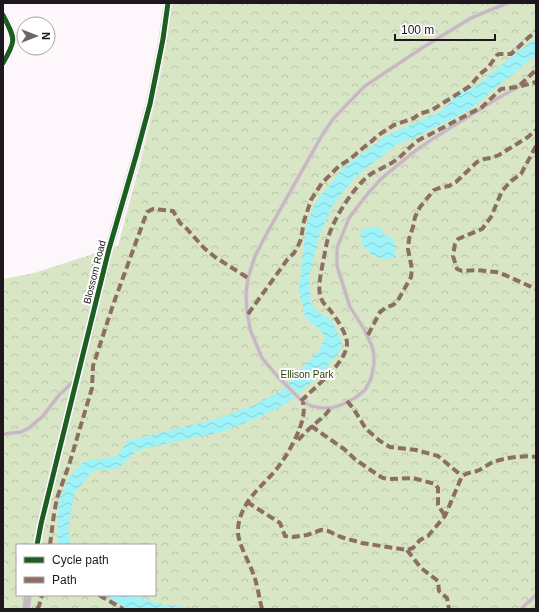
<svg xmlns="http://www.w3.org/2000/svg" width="539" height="612" viewBox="0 0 539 612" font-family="Helvetica,sans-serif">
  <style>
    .forest { fill: url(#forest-crowns); fill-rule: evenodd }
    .water { fill: url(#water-waves) }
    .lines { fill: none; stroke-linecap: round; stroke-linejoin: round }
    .service-casing { stroke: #d9d4d8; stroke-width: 5 }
    .minor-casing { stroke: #d9d4d8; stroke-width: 8 }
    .tertiary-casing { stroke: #d9d4d8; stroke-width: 9 }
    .service { stroke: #c6b9bb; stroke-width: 3 }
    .minor { stroke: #c6b9bb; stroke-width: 5.5 }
    .tertiary { stroke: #c6b9bb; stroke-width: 7 }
    .quiet { stroke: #8d6e63; stroke-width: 4; stroke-dasharray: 8 4; stroke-linecap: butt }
    .cycleway-casing { stroke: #fff; stroke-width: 8 }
    .cycleway { stroke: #1b5e20; stroke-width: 5 }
    .labels { text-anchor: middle; stroke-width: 4; stroke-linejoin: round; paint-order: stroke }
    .street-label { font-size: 10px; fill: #1f171f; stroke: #fff }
    .park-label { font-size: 10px; fill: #2c4209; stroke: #fff }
  </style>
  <defs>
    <pattern id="forest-crowns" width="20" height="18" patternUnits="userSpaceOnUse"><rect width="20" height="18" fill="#d8e6c5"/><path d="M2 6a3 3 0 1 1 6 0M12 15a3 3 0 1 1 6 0" fill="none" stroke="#b9c5a9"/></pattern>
    <pattern id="water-waves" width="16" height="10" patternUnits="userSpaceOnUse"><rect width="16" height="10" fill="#9ef3f8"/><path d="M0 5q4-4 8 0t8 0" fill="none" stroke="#88d0d4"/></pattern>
  </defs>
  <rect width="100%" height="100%" fill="#fdf7fc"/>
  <path class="forest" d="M172 3H536V609H3V279L34 273 118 246C139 166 163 86 172 3ZM17 545H155V595H17Z"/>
  <g class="water">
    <path d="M536 38V55L469 110 416 137 399 143 355 177 333 205 319 236 309 277 311 305 322 315 331 319 342 342 340 351 320 375 287 403 256 419 221 432 164 444 136 451 119 468 92 471 74 494 68 529 71 545H59L57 535 59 500 68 479 85 461 114 457 120 453 127 441 216 419 255 405 281 391 321 348 325 336 317 327 306 319 299 291 306 227 315 203 344 167 386 136 430 116 437 114 442 110 460 93 475 87 501 65Z"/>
    <path d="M365 228H380L384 234 394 239 396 258 382 259 371 254 362 244 360 232Z"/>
    <path d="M104 595H130L164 605 189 607 196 609H128Z"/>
  </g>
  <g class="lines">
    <g class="service-casing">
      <g id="service">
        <path d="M507 3 471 18 422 48 365 86 352 99 333 119 321 137 267 233 255 256 248 278 246 294 247 311 250 329 262 358 278 377 303 402 311 406 321 408H331L341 405 355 398 365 390 371 379 374 364V355L372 346 364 329 350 307 337 266V248L349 218 369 192 382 178 415 151 431 140 498 98 518 87"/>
        <path d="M3 434 21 432 29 428 43 416 59 395 75 380"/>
        <path d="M521 609 536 595"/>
      </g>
    </g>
    <g class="minor-casing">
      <path id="minor" d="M3 15C15 39 17 39 3 63"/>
    </g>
    <g class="tertiary-casing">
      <g id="tertiary">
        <path d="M37 545 41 524 109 249 136 156 150 104 163 39 168 3"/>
        <path d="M26 609 28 595"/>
      </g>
    </g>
    <use href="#service" class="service"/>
    <use href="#minor" class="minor"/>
    <use href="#tertiary" class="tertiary"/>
    <g class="quiet">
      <path d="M520 85 536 70"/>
      <path d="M536 146 521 174 511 181 502 191 491 217 482 229 458 239 455 244 453 256 457 269 462 271 477 270 496 272 505 275 536 289"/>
      <path d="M248 314 287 260 294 253 298 246 301 239 304 221 311 200 316 192 322 183 340 165 349 160 369 143 372 141 377 136 394 125 414 118 419 114 432 110 470 86 480 74 488 68 497 55 499 54H511L529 37 536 32"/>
      <path d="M368 335 380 312 387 307 393 305 397 302 411 277 412 269 408 249 409 239 413 227 415 217 420 207 434 190 442 187 449 186 456 182 477 162 484 159 491 158 499 155 528 137 536 130"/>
      <path d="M301 401C314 388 345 364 347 345 348 335 336 318 330 310 326 306 321 301 320 295 318 285 321 273 323 262 325 253 326 244 329 235 335 217 352 190 367 177 375 170 387 167 396 160 407 152 412 142 427 136L482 107 501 89 518 87 536 82"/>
      <path d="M347 401 353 408 366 429 380 441 390 447 416 450 438 456 462 476"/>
      <path d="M311 426 344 449 356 460 378 475 383 478 389 479 413 478 435 484 438 488V505L445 516"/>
      <path d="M298 440 310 428 325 415 331 408"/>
      <path d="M247 502 280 523 285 536 293 537 307 535 321 530 328 531 341 537 362 543 407 550 413 548 420 540 428 536 445 516 462 476C467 473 472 472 477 471 482 469 487 465 491 463 503 458 523 455 536 457"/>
      <path d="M50 545 54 514 57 498 69 465 92 388 93 366 113 305 147 212 153 209 173 211 180 223 187 229 204 248 215 257 248 278"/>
      <path d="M407 550 421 568 438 581 439 591 447 598 449 609"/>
      <path d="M99 595 123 609"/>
      <path d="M37 609 39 606 42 595"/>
      <path d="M262 609C259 598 258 587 254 576 250 563 236 541 238 528 241 502 259 489 275 471 286 458 300 433 303 417 304 412 304 407 303 402"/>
    </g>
    <g class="cycleway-casing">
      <g id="cycleway">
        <path d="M3 15C15 39 17 39 3 63"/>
        <path d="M37 545 41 524 109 249 136 156 150 104 163 39 168 3"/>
      </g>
    </g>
    <use href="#cycleway" class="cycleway"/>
  </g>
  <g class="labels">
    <g class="street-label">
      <text transform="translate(94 272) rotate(-76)" y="4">Blossom Road</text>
    </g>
    <g class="park-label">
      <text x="307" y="378">Ellison Park</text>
    </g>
  </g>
  <rect width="539" height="612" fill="none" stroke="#1f171f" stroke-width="8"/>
  <rect x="16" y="544" width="140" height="52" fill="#ffffff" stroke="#a5a2a5"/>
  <rect x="24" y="557" width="20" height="6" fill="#1b5e20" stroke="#a5a2a5"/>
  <text x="52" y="564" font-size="12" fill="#1f171f">Cycle path</text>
  <rect x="24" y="577" width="20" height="6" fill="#8d6e63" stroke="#a5a2a5"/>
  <text x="52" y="584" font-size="12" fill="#1f171f">Path</text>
  <g transform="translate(36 36) rotate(90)"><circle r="19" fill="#ffffff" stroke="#a5a2a5"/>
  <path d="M0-3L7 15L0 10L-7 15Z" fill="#6d656c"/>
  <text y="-6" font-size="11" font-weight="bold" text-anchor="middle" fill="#1f171f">N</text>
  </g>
  <path d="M395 34v6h100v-6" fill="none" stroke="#1f171f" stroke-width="2"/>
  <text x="401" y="34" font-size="12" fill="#1f171f" stroke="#ffffff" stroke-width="3" paint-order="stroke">100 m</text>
</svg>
